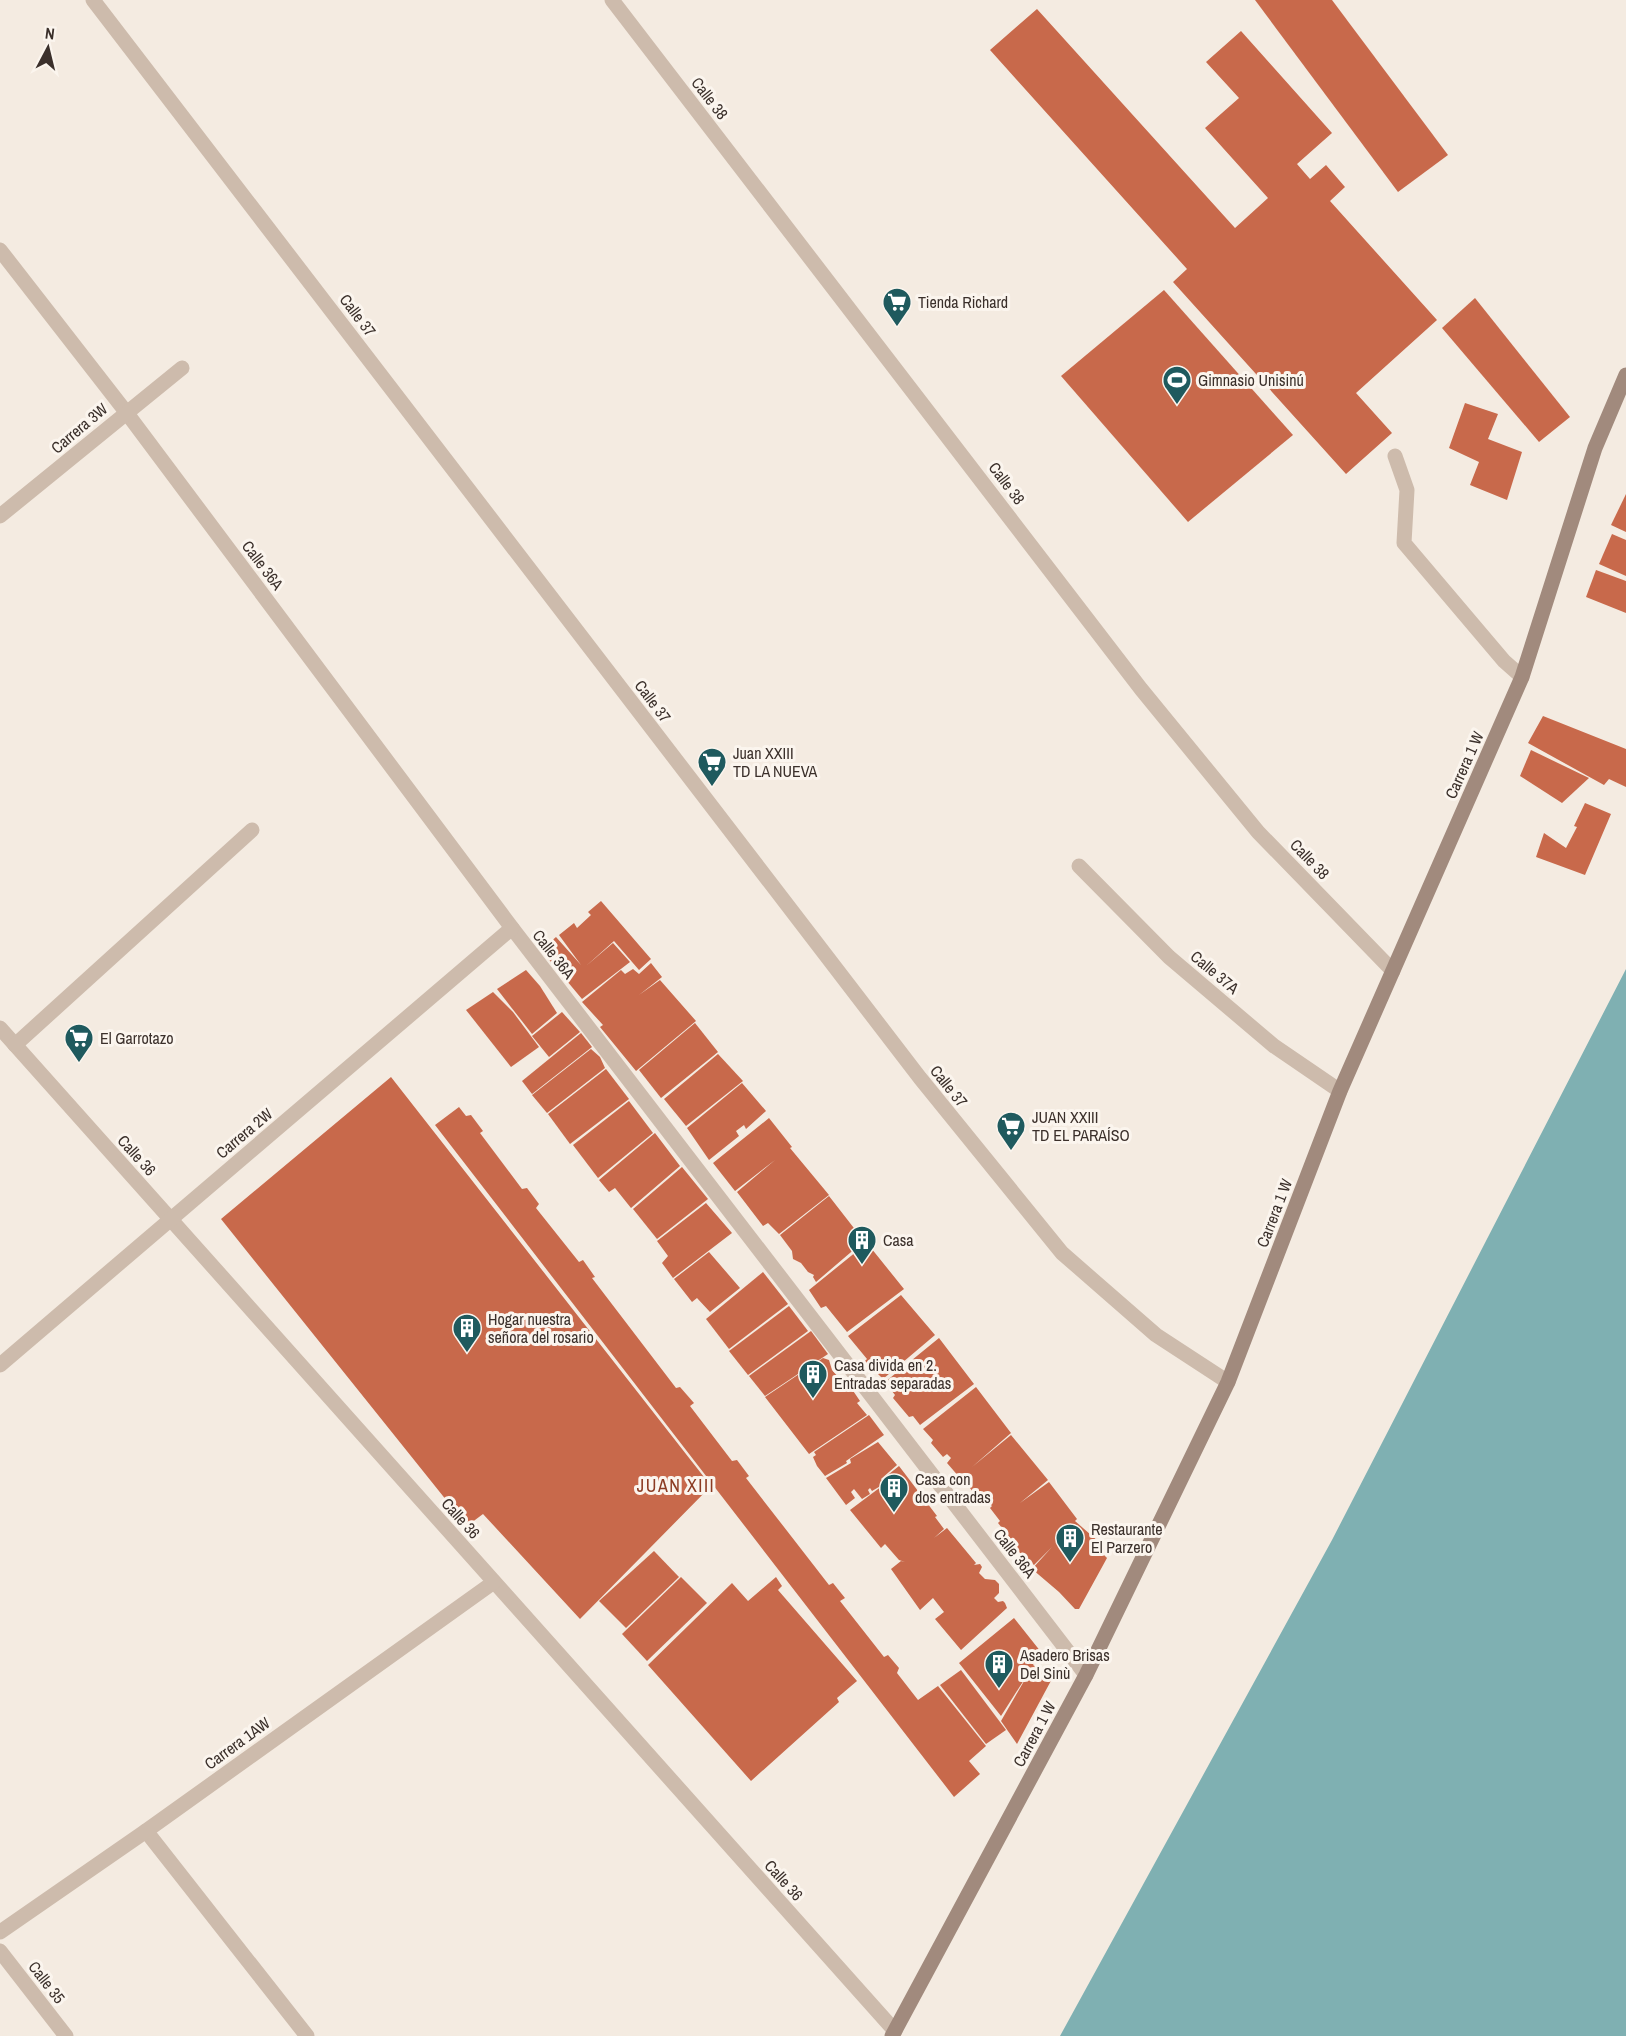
<svg xmlns="http://www.w3.org/2000/svg" width="1626" height="2036" viewBox="0 0 1626 2036" font-family="'Archivo Narrow',sans-serif">
  <style>
    .water { fill: #7fb0b2 }
    .building { fill: #c8694b }
    .lines { fill: none; stroke-linecap: round; stroke-linejoin: round }
    .lane { stroke: #cdbbac; stroke-width: 15 }
    .street { stroke: #cdbbac; stroke-width: 15 }
    .secondary { stroke: #a18a7d; stroke-width: 15 }
    .labels { text-anchor: middle; stroke-width: 6; stroke-linejoin: round; paint-order: stroke }
    .street-label { font-size: 16px; fill: #3b302b; stroke: #fbf5ee }
    .poi-label { font-size: 16px; fill: #3b302b; stroke: #fbf5ee; text-anchor: start }
    .neighbourhood-label { font-size: 18px; letter-spacing: 1.5px; fill: #8c3b22; stroke: #fbf5ee }
  </style>
  <rect width="100%" height="100%" fill="#f4ebe1"/>
  <path class="water" d="M1626 969V2036H1060L1332 1540Z"/>
  <g class="building">
    <path d="M1255 0H1332L1448 155 1398 192Z"/>
    <path d="M1037 9 1235 228 1268 198 1205 128 1239 98 1206 62 1241 31 1332 133 1297 164 1310 179 1326 165 1345 187 1330 201 1437 320 1356 393 1392 433 1346 474 1173 282 1187 269 990 50Z"/>
    <path d="M1164 290 1293 435 1188 522 1061 376Z"/>
    <path d="M1475 298 1570 417 1539 442 1442 328Z"/>
    <path d="M1465 403 1498 414 1488 439 1522 452 1507 500 1470 485 1479 462 1449 448Z"/>
    <path d="M1626 494V532L1611 525Z"/>
    <path d="M1612 534 1626 540V576L1599 564Z"/>
    <path d="M1596 570 1626 581V613L1586 597Z"/>
    <path d="M1543 716 1626 749V787L1609 779 1604 785 1528 743Z"/>
    <path d="M1531 750 1589 778 1562 803 1520 776Z"/>
    <path d="M1585 803 1611 814 1585 875 1536 857 1544 833 1566 848 1577 827 1574 826Z"/>
    <path d="M601 901 651 959 639 970 614 941 586 966 613 943 630 962 582 999 541 950 556 937 581 965 559 935 574 923 577 928 591 915 588 912Z"/>
    <path d="M651 963 662 977 639 995 660 980 696 1021 636 1071 600 1027 603 1025 582 1002 621 970 625 974 633 969 639 974Z"/>
    <path d="M526 970 540 986 557 1013 532 1034 497 989Z"/>
    <path d="M493 992 513 1012 539 1047 511 1067 466 1010Z"/>
    <path d="M562 1012 580 1032 549 1057 532 1036Z"/>
    <path d="M695 1023 718 1052 661 1098 639 1070Z"/>
    <path d="M581 1033 592 1047 532 1094 522 1081Z"/>
    <path d="M591 1049 600 1057 605 1068 547 1113 532 1095Z"/>
    <path d="M718 1054 743 1081 686 1126 664 1099Z"/>
    <path d="M606 1069 629 1099 570 1144 548 1114Z"/>
    <path d="M391 1077 711 1486 580 1619 483 1514 467 1526 221 1219Z"/>
    <path d="M742 1083 766 1111 746 1129 744 1125 736 1131 739 1136 709 1160 687 1128Z"/>
    <path d="M629 1101 653 1133 598 1178 573 1145Z"/>
    <path d="M459 1107 466 1116 471 1115 483 1131 480 1133 522 1189 527 1188 539 1204 536 1208 579 1262 583 1260 595 1277 592 1278 676 1388 680 1387 694 1403 690 1406 732 1461 737 1460 749 1476 746 1478 829 1585 833 1583 845 1598 840 1601 884 1657 888 1655 899 1668 897 1673 918 1700 938 1686 986 1746 969 1761 980 1774 954 1797 435 1125Z"/>
    <path d="M769 1118 792 1147 790 1148 829 1195 779 1234 768 1223 763 1226 737 1192 775 1160 735 1191 713 1163Z"/>
    <path d="M655 1133 680 1166 631 1208 615 1188 609 1192 599 1180Z"/>
    <path d="M682 1167 708 1199 657 1239 633 1209Z"/>
    <path d="M829 1196 864 1241 816 1282 813 1277 814 1275 808 1272 801 1263 793 1259 792 1251 780 1235Z"/>
    <path d="M706 1203 732 1233 673 1278 662 1263 668 1256 657 1241Z"/>
    <path d="M867 1243 904 1289 847 1332 826 1306 821 1308 809 1290Z"/>
    <path d="M709 1252 740 1288 710 1312 697 1298 692 1302 674 1279Z"/>
    <path d="M763 1272 788 1304 729 1349 706 1319Z"/>
    <path d="M901 1295 935 1335 883 1379 865 1361 867 1359 848 1336Z"/>
    <path d="M789 1306 808 1331 748 1375 729 1351Z"/>
    <path d="M811 1331 828 1354 765 1396 749 1376Z"/>
    <path d="M939 1338 974 1384 920 1425 913 1416 909 1417 893 1398 895 1395 885 1382Z"/>
    <path d="M823 1358 829 1360 832 1370 839 1378 843 1376 860 1401 857 1403 867 1415 809 1454 765 1397Z"/>
    <path d="M976 1387 1011 1433 972 1467 1011 1435 1048 1480 1020 1503 1049 1482 1077 1519 1075 1521 1099 1542 1098 1544 1106 1551 1103 1554 1107 1558 1079 1609H1075L1059 1592 1032 1569 1052 1547 1034 1565 1027 1558 1025 1559 1009 1540 1011 1539 998 1523 1000 1521 990 1508 992 1506 986 1500 982 1504 961 1476 960 1478 947 1463 951 1458 947 1454 943 1457 931 1443 933 1440 923 1429Z"/>
    <path d="M869 1415 884 1435 846 1461 847 1463 825 1476 817 1466 813 1457 816 1455 814 1452Z"/>
    <path d="M878 1442 897 1465 881 1479 884 1484 872 1491 870 1488 868 1490 870 1494 862 1499 854 1489 851 1492 855 1498 846 1505 826 1478 851 1463 850 1459Z"/>
    <path d="M899 1466 937 1516 935 1517 944 1529 934 1538 947 1528 976 1563 974 1565 980 1564 982 1567 979 1573 985 1579 995 1580 999 1584V1593L994 1598 998 1602 1003 1601 1005 1603 1007 1608 961 1650 935 1619 944 1612 933 1598 920 1610 891 1569 901 1561 905 1562 899 1560 885 1544 881 1548 850 1510 886 1483 888 1482 884 1478Z"/>
    <path d="M654 1551 679 1577 626 1628 599 1601Z"/>
    <path d="M681 1577 707 1603 647 1661 622 1634Z"/>
    <path d="M776 1577 782 1586 778 1590 857 1681 837 1698 839 1702 751 1781 648 1665 732 1583 748 1601Z"/>
    <path d="M1014 1618 1041 1652 1033 1665 1053 1677 1017 1744 1001 1721 1031 1669 1001 1716 959 1663Z"/>
    <path d="M961 1670 1006 1730 986 1744 940 1685Z"/>
  </g>
  <g class="lines">
    <path class="lane" d="M1395 456 1407 490 1404 543 1504 661 1522 677"/>
    <g class="street">
      <path d="M93 0 920 1078 1062 1253 1156 1335 1228 1382"/>
      <path d="M612 0 1141 689 1258 832 1393 971"/>
      <path d="M0 250 126 412 512 928 1086 1675"/>
      <path d="M0 516 182 368"/>
      <path d="M1079 866 1169 957 1274 1046 1340 1091"/>
      <path d="M0 1028 895 2031"/>
      <path d="M15 1045 252 830"/>
      <path d="M0 1365 512 928"/>
      <path d="M146 1831 307 2036"/>
      <path d="M0 1932 146 1831 494 1582"/>
      <path d="M0 1951 66 2036"/>
    </g>
    <path class="secondary" d="M892 2036 1086 1675 1228 1382 1340 1091 1522 677 1595 448 1626 375"/>
  </g>
  <defs>
    <g id="supermarket-pin" transform="scale(1.5)"><path d="M0 17L-7.5 6A9.5 9.5 0 1 1 7.5 6Z" fill="#1f5a5e" stroke="#fbf5ee"/><path d="M-6-5.5h2.5l.6 2H6L4.5 2H-2.5L-4.4-4H-6ZM-1.5 3.2a1.3 1.3 0 1 0 .1 0ZM3 3.2a1.3 1.3 0 1 0 .1 0Z" fill="#fff"/></g>
    <g id="stadium-pin" transform="scale(1.5)"><path d="M0 17L-7.5 6A9.5 9.5 0 1 1 7.5 6Z" fill="#1f5a5e" stroke="#fbf5ee"/><path d="M0-5a6.5 5 0 1 0 0 10a6.5 5 0 1 0 0-10ZM-3.5-1.8h7v3.6h-7Z" fill="#fff"/></g>
    <g id="building-pin" transform="scale(1.5)"><path d="M0 17L-7.5 6A9.5 9.5 0 1 1 7.5 6Z" fill="#1f5a5e" stroke="#fbf5ee"/><path d="M-4-6H4V6H1V3H-1V6H-4ZM-2.5-4.3h1.7v1.8h-1.7ZM.8-4.3h1.7v1.8H.8ZM-2.5-1h1.7V.8h-1.7ZM.8-1h1.7V.8H.8Z" fill="#fff"/></g>
  </defs>
  <g fill-rule="evenodd">
    <use href="#supermarket-pin" x="897" y="302"/>
    <use href="#stadium-pin" x="1177" y="380"/>
    <use href="#supermarket-pin" x="712" y="762"/>
    <use href="#supermarket-pin" x="79" y="1038"/>
    <use href="#supermarket-pin" x="1011" y="1126"/>
    <use href="#building-pin" x="862" y="1240"/>
    <use href="#building-pin" x="467" y="1328"/>
    <use href="#building-pin" x="813" y="1374"/>
    <use href="#building-pin" x="894" y="1488"/>
    <use href="#building-pin" x="1070" y="1538"/>
    <use href="#building-pin" x="999" y="1664"/>
  </g>
  <g class="labels">
    <g class="street-label">
      <text transform="translate(710 98) rotate(52)" y="6">Calle 38</text>
      <text transform="translate(358 315) rotate(53)" y="6">Calle 37</text>
      <text transform="translate(79 428) rotate(-40)" y="6">Carrera 3W</text>
      <text transform="translate(1007 483) rotate(53)" y="6">Calle 38</text>
      <text transform="translate(263 565) rotate(53)" y="6">Calle 36A</text>
      <text transform="translate(653 701) rotate(53)" y="6">Calle 37</text>
      <text transform="translate(1464 765) rotate(-66)" y="6">Carrera 1 W</text>
      <text transform="translate(1310 859) rotate(46)" y="6">Calle 38</text>
      <text transform="translate(554 954) rotate(52)" y="6">Calle 36A</text>
      <text transform="translate(1215 972) rotate(40)" y="6">Calle 37A</text>
      <text transform="translate(949 1086) rotate(51)" y="6">Calle 37</text>
      <text transform="translate(244 1133) rotate(-40)" y="6">Carrera 2W</text>
      <text transform="translate(137 1155) rotate(48)" y="6">Calle 36</text>
      <text transform="translate(1274 1213) rotate(-69)" y="6">Carrera 1 W</text>
      <text transform="translate(461 1518) rotate(48)" y="6">Calle 36</text>
      <text transform="translate(1015 1553) rotate(52)" y="6">Calle 36A</text>
      <text transform="translate(1034 1734) rotate(-62)" y="6">Carrera 1 W</text>
      <text transform="translate(237 1743) rotate(-36)" y="6">Carrera 1AW</text>
      <text transform="translate(784 1880) rotate(48)" y="6">Calle 36</text>
      <text transform="translate(47 1982) rotate(52)" y="6">Calle 35</text>
    </g>
    <g class="poi-label">
      <text x="918" y="308">Tienda Richard</text>
      <text x="1198" y="386">Gimnasio Unisinú</text>
      <text x="733" y="759">Juan XXIII<tspan x="733" dy="18">TD LA NUEVA</tspan></text>
      <text x="100" y="1044">El Garrotazo</text>
      <text x="1032" y="1123">JUAN XXIII<tspan x="1032" dy="18">TD EL PARAÍSO</tspan></text>
      <text x="883" y="1246">Casa</text>
      <text x="488" y="1325">Hogar nuestra<tspan x="488" dy="18">señora del rosario</tspan></text>
      <text x="834" y="1371">Casa divida en 2.<tspan x="834" dy="18">Entradas separadas</tspan></text>
      <text x="915" y="1485">Casa con<tspan x="915" dy="18">dos entradas</tspan></text>
      <text x="1091" y="1535">Restaurante<tspan x="1091" dy="18">El Parzero</tspan></text>
      <text x="1020" y="1661">Asadero Brisas<tspan x="1020" dy="18">Del Sinù</tspan></text>
    </g>
    <g class="neighbourhood-label">
      <text x="676" y="1492">JUAN XIII</text>
    </g>
  </g>
  <g transform="translate(48 48) rotate(7)" stroke="#fbf5ee" stroke-width="4.5" paint-order="stroke">
  <path d="M0-4.5L10 22L0 15L-10 22Z" fill="#3b302b"/>
  <text y="-9" font-size="16" font-weight="bold" text-anchor="middle" fill="#3b302b">N</text>
  </g>
</svg>
